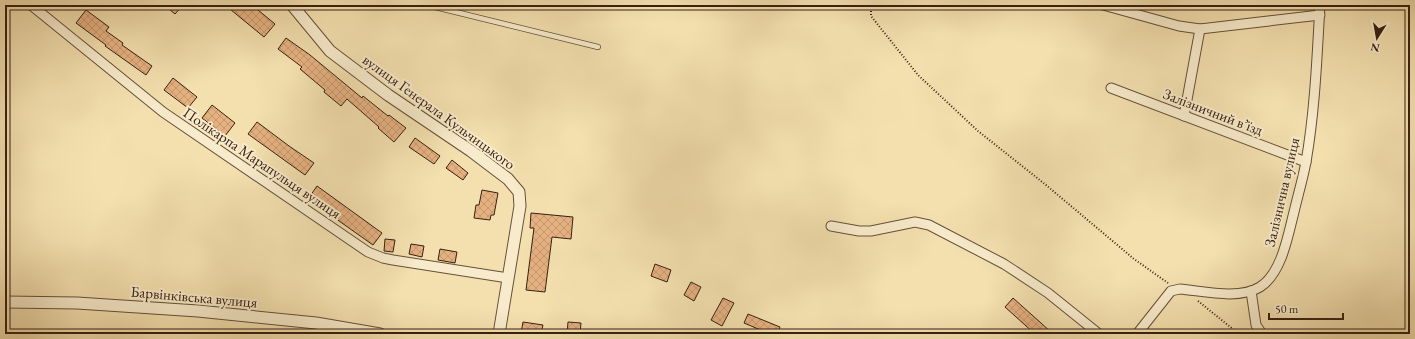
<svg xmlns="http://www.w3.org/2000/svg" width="1415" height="339" viewBox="0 0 1415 339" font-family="'EB Garamond',serif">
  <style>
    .building { fill: url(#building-cross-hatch); stroke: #372012 }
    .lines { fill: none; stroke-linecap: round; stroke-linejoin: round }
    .service-casing { stroke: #665039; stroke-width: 6 }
    .minor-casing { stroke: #665039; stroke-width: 11 }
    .tertiary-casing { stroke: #665039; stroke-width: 13 }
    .path { stroke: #372012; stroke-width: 2; stroke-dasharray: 1 2; stroke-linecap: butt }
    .service { stroke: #f8ebcb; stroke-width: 4.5 }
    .minor { stroke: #f8ebcb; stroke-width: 9 }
    .tertiary { stroke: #f8ebcb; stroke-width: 11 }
    .labels { text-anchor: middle; stroke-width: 4; stroke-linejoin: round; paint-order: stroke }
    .street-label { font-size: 15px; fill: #372012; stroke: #f8ebcb }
  </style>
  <defs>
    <pattern id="building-cross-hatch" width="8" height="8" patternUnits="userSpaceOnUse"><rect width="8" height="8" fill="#e6b181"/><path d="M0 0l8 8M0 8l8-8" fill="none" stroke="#c6986e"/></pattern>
  </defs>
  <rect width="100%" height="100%" fill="#f4e0af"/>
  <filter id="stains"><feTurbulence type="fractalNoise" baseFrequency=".005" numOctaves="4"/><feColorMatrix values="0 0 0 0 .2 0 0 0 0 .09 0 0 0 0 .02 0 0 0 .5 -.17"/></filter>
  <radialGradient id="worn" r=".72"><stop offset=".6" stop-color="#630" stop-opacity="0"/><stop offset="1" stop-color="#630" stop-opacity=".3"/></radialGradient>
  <g class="building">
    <path d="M164 5H183L175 14Z"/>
    <path d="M225 5H252L275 24 264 37Z"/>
    <path d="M86 10 109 27 106 31 123 43 122 45 152 66 146 75 105 46 106 45 76 23Z"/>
    <path d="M286 38 310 55 362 98 363 96 388 116 389 115 406 128 394 142 378 128 379 127 347 99 341 106 324 92 325 90 300 69 302 67 278 49Z"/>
    <path d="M173 78 197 97 188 108 164 90Z"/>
    <path d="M212 105 235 123 225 136 202 118Z"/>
    <path d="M257 122 289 146 314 163 305 175 248 134Z"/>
    <path d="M415 138 440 156 434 164 409 147Z"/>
    <path d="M452 160 468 173 463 180 446 168Z"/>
    <path d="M317 186 382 233 373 245 308 199Z"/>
    <path d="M482 190 498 193 494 215H491L490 220 474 218 476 205H479Z"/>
    <path d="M531 213 573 217 571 239 552 237 545 292 526 290 534 228H530Z"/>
    <path d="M385 239 395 240 393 252 384 251Z"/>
    <path d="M411 244 424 246 422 257 409 254Z"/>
    <path d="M440 249 457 252 455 263 438 260Z"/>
    <path d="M655 264 671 270 667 282 651 276Z"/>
    <path d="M691 282 701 287 694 301 684 295Z"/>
    <path d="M723 298 734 303 722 326 711 320Z"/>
    <path d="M1013 298 1041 323 1053 334H1035L1005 307Z"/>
    <path d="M748 314 780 327 777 334H762L763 331 744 323Z"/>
    <path d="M523 322 543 325 541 334 521 333Z"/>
    <path d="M568 322 581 323 580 334H567Z"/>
  </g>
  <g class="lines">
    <g class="service-casing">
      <path id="service" d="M427 5 598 47"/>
    </g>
    <g class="minor-casing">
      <g id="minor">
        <path d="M31 5 163 112 368 252 383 258 393 260 508 278"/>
        <path d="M1103 5 1179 26 1200 29 1320 15"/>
        <path d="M1111 88 1306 162"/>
        <path d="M1184 116 1200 29"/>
        <path d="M831 226 859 231H871L915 222 929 225 1004 264 1048 293 1099 334"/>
        <path d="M1251 291 1256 325 1262 334"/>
        <path d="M1137 334 1171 291 1180 289C1203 291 1239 300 1260 287 1282 273 1288 235 1294 212 1298 195 1303 178 1306 162 1315 110 1317 57 1320 5"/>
      </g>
    </g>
    <g class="tertiary-casing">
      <g id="tertiary">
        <path d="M292 5 330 51 388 95 471 151 508 179 519 192 520 206 499 334"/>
        <path d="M5 302 77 303 198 311 316 323 380 334"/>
      </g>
    </g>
    <g class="path">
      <path d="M871 5V16L918 75 978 131 1046 185 1134 259 1168 283"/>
      <path d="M1198 301 1239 334"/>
    </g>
    <use href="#service" class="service"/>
    <use href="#minor" class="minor"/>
    <use href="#tertiary" class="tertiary"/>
  </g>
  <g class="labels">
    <g class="street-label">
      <text transform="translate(439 112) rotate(36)" y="5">вулиця Генерала Кульчицького</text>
      <text transform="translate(1213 112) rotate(21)" y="5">Залізничний в’їзд</text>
      <text transform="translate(262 163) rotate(34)" y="5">Полікарпа Марапульця вулиця</text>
      <text transform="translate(1282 192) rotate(-77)" y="5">Залізнична вулиця</text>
      <text transform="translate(194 297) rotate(5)" y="5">Барвінківська вулиця</text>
    </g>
  </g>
  <rect width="1415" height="339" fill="none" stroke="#f4e0af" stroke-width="20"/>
  <rect x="6" y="6" width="1403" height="327" fill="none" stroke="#372012" stroke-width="2"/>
  <rect x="10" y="10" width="1395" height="319" fill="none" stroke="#372012"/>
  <g transform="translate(1377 38) rotate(191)" stroke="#f8ebcb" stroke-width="3" paint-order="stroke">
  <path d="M0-3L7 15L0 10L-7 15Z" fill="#372012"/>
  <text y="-6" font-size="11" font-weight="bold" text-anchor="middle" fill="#372012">N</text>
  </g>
  <path d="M1269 313v6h74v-6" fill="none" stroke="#372012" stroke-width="2"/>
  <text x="1275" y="313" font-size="12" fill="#372012" stroke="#f8ebcb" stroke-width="3" paint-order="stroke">50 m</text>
  <rect width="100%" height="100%" filter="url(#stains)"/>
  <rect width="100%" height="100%" fill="url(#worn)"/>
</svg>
